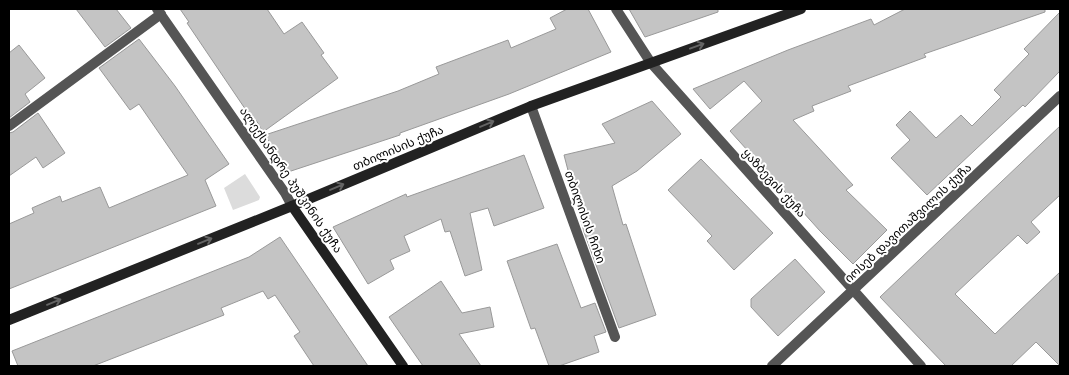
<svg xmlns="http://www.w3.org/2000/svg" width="1069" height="375" viewBox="0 0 1069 375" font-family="Arial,'Noto Sans Georgian',sans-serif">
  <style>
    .green { fill: #dcdcdc }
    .building { fill: #c4c4c4; stroke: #999 }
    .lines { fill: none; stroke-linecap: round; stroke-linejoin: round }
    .street { stroke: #555; stroke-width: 10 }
    .secondary { stroke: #222; stroke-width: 10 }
    .oneway { stroke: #646464 }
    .labels { text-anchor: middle; stroke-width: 4; stroke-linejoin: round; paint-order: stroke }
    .street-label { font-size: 12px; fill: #000; stroke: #fff }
  </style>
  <rect width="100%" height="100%" fill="#fff"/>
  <path class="green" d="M245 174 260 197 259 200 233 210 224 188Z"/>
  <g class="building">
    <path d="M76 9H116L131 28 105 47Z"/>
    <path d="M180 9H267L284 34 302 22 324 53 321 55 338 78 263 132 256 120 254 122 187 23 189 22Z"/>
    <path d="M567 9H588L611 52 509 94 400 133V135L288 172 265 135 398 91 439 74 436 67 508 40 511 48 556 29 550 18Z"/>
    <path d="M629 9H718V12L645 37Z"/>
    <path d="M905 9H1045V12L924 54 926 57 848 86 851 91 812 106 814 111 793 120 853 185 846 190 887 230 853 264 820 231 730 131 762 101 744 81 710 109 693 89 788 50 871 19 874 25Z"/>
    <path d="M1060 12V71L1025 107 1023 105 927 195 891 158 910 140 896 125 910 111 936 138 961 115 972 126 1001 97 994 90 1029 54 1024 49Z"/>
    <path d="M139 39 175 86 229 164 205 180 216 206 9 289V224L34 213 32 208 60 196 62 202 100 187 109 208 188 175 139 104 130 110 99 68Z"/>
    <path d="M19 45 45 78 25 94 30 102 9 118V53Z"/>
    <path d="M652 101 681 134 637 171 612 186 623 225 626 224 656 315 619 328 584 232 564 155 615 143 602 124Z"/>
    <path d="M38 113 65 153 43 168 36 157 9 176V133L13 132Z"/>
    <path d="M1060 126V195L1031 222 1040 232 1027 244 1018 235 955 294 995 334 1060 272V366L1036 342 1011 366H946L880 297Z"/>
    <path d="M524 155 544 208 494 226 488 208 470 213 482 270 465 276 450 231 445 232 441 219 404 236 410 251 390 260 394 269 368 284 333 227 406 194 407 197Z"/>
    <path d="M701 159 773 233 734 270 707 241 712 236 668 190Z"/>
    <path d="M280 237 368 366H314L294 336 300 332 275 295 268 299 263 291 221 308 224 315 93 366H18L12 351 249 257Z"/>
    <path d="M557 244 581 308 595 303 606 332 594 336 599 352 559 366H549L535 328 531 329 507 261Z"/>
    <path d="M795 259 825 292 778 336 751 307V299Z"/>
    <path d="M441 281 462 313 490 307 494 327 459 334 481 366H423L389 317Z"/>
  </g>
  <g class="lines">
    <g class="street">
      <path d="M157 9 285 193 292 206"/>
      <path d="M616 9 651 63 921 366"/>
      <path d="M531 106 615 337"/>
      <path d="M9 126 161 14"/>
      <path d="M772 366 1060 96"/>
    </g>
    <g class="secondary">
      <path d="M292 206 403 366"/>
      <path d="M9 320 292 206 531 106 801 9"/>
    </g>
  </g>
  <defs><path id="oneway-shaft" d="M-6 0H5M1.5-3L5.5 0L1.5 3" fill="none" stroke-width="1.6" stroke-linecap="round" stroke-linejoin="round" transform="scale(1.25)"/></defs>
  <g class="oneway">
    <use href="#oneway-shaft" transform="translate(697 46) rotate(-20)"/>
    <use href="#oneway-shaft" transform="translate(487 124) rotate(-23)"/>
    <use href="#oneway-shaft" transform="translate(337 187) rotate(-23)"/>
    <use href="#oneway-shaft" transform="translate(205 241) rotate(-22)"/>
    <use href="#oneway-shaft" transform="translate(54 302) rotate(-22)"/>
  </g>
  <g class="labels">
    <g class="street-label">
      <text transform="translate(398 148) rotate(-23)" y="4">თბილისის ქუჩა</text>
      <text transform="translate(291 180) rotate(56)" y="4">ალექსანდრე პუშკინის ქუჩა</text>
      <text transform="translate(774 183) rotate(48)" y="4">ყაზბეგის ქუჩა</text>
      <text transform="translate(585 217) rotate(70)" y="4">თბილისის ჩიხი</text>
      <text transform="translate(908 223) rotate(-43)" y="4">იოსებ დავითაშვილის ქუჩა</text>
    </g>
  </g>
  <rect width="1069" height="375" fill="none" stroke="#000000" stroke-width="20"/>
</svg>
